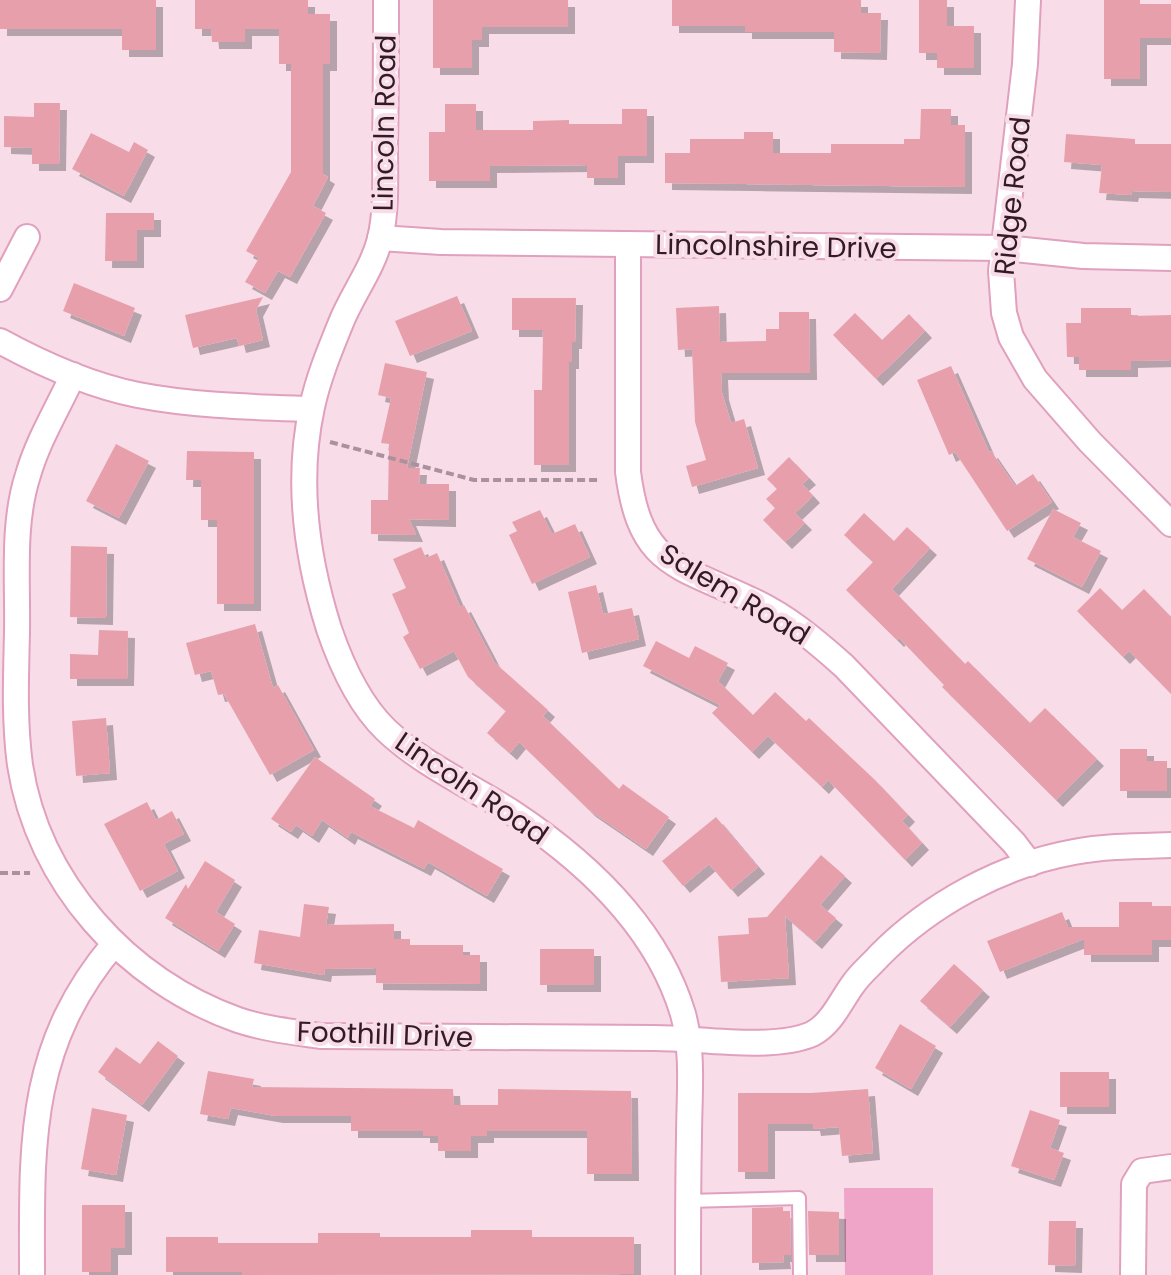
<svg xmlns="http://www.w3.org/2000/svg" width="1171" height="1275" viewBox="0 0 1171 1275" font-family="Poppins,sans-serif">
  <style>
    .green { fill: #efa5c8 }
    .building { fill: #e7a0ab; filter: url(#shadow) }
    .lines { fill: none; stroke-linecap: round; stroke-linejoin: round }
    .service-casing { stroke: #e0a0be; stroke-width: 16 }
    .minor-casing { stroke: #e0a0be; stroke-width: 28 }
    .path { stroke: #ab919d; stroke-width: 4; stroke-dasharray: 8 4; stroke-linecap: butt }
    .service { stroke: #fff; stroke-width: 12 }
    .minor { stroke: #fff; stroke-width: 24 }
    .labels { text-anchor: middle; stroke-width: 8; stroke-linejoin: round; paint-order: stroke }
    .street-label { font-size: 28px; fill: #321a26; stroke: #f8dde9 }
  </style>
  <defs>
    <filter id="shadow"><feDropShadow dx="7" dy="7" stdDeviation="0" flood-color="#0004"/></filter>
  </defs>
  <rect width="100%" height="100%" fill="#f8dde9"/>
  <path class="green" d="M844 1188H933V1275H845Z"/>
  <g class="building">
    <path d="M0 0H156V50H122V29H0Z"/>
    <path d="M195 0H308V14H330V64H323V174L328 177 313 206 326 213 290 277 278 271 265 293 245 282 259 258 246 251 291 172V64H279V29H245V42H212L211 29H195Z"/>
    <path d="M433 0H568V27H482V40H472V68H433Z"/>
    <path d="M672 0H861V13H881L880 53 834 52V32H745V26H672Z"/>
    <path d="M919 0H947V26H974V68H937V53H919Z"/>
    <path d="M1104 0H1140V4H1171V38H1140V79H1104Z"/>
    <path d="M34 103H60L59 164H32V148L4 147V116L34 117Z"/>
    <path d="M445 104H476V130H533V121L569 120V124H622V109H647V156H618V178H587V165L490 166V181H429V132H445Z"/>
    <path d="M921 109H951V125H965V187L665 183V153H690V139H744V132H773V153H831V144H904V139H920Z"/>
    <path d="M91 133 129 152 134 142 148 150 124 196 72 169Z"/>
    <path d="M1066 134 1135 139V144H1171V192L1132 191 1131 195 1099 193 1102 165 1064 162Z"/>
    <path d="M106 213H154V230H137V261H105Z"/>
    <path d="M74 283 135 308 124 336 63 311Z"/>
    <path d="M457 296 472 331 410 356 395 321Z"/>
    <path d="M263 297 256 310 263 340 239 346 237 338 193 348 185 315Z"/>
    <path d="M512 298H576L575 342H572V362H569V465H534V390H542L543 330H512Z"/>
    <path d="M719 306 720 342 766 341V329H779V312H809L810 373H721L722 393 731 423 744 419 758 468 692 487 686 466 706 460 695 422 692 349 678 350 676 308Z"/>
    <path d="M1081 308H1131V316L1171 315V360L1131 361V370H1079V357H1067L1066 323H1081Z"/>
    <path d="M855 313 882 340 909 314 925 331 876 379 833 335Z"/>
    <path d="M385 363 427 372 407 468H420L419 484H449V520L409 519 416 535 371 534V500H388L389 444 381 443 391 398 378 395Z"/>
    <path d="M951 366 989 452 991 451 1015 486 1033 474 1052 502 1007 531 955 452 949 455 917 380Z"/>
    <path d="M116 444 149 461 119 518 86 501Z"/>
    <path d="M187 451 254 452V604H217V520H201V480H186Z"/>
    <path d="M789 457 809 478 802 484 813 496 795 513 805 523 785 542 763 520 775 508 766 499 777 489 767 479Z"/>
    <path d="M1053 509 1081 523 1073 537 1101 551 1082 587 1027 559Z"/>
    <path d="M540 510 552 534 575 524 590 557 532 584 509 535 517 531 512 522Z"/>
    <path d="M864 513 894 541 907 527 930 548 892 589 965 664 968 661 1030 723 1045 708 1097 759 1056 800 942 687 944 685 899 638 897 640 846 590 873 562 844 535Z"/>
    <path d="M71 546 107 547 106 618 70 617Z"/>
    <path d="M421 547 426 558 437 553 460 607 464 605 494 662 548 710 543 716 619 789 623 784 669 817 646 849 589 810 519 742 510 753 487 733 506 711 468 677 454 651 420 669 403 637 409 633 392 594 406 588 393 559Z"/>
    <path d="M596 585 603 614 632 608 639 639 582 653 568 592Z"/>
    <path d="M1100 588 1122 610 1144 589 1171 617V694L1129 651 1123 657 1077 611Z"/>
    <path d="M255 624 273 688 278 685 314 750 270 775 224 694 218 695 211 671 195 675 186 643Z"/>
    <path d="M99 630 128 631 127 679H70V654L98 655Z"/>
    <path d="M656 641 689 658 695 646 728 663 718 681 753 715 775 692 806 721 809 718 875 780 908 815 902 821 922 843 905 860 828 780 822 787 768 736 752 752 712 713 720 705 643 666Z"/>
    <path d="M106 718 110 773 76 776 72 721Z"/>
    <path d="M1120 749H1147V761H1167V791H1120Z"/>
    <path d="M315 757 375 799 370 806 414 828 418 820 503 869 487 896 428 862 424 869 351 832 348 838 322 820 312 836 296 825 291 832 271 819Z"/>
    <path d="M147 802 156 820 172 811 184 834 164 844 178 871 140 891 104 824Z"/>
    <path d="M716 817 758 867 731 890 709 864 683 886 662 861Z"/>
    <path d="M821 855 845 876 820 905 836 918 815 942 785 916 789 978 721 982 718 936 749 934 748 918 767 917Z"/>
    <path d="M205 861 235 880 216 912 235 924 218 951 165 918 186 884 188 889Z"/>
    <path d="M1119 902H1152V906H1171V940H1152V955H1084V939L1000 972 987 941 1062 912 1068 927H1119Z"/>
    <path d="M304 904 329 907 326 925 394 924V939H410V945H463V955H480V984L376 983V968L325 969 324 975 254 963 259 930 300 937Z"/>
    <rect x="540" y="949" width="54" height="36"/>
    <path d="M954 964 983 990 950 1027 920 1001Z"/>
    <path d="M900 1024 936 1046 911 1089 875 1068Z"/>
    <path d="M158 1041 178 1056 142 1105 98 1072 116 1047 140 1064Z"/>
    <path d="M208 1071 254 1079 252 1087 453 1089 454 1105H498V1089L631 1091 632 1174H587V1131H487V1136H471V1151H438V1136H423V1131H351V1116H276L231 1108 228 1119 200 1114Z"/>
    <rect x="1060" y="1072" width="49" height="35"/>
    <path d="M868 1089 873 1153 842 1156 839 1127 814 1129 813 1124H768V1172H738V1093H811Z"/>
    <path d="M92 1108 127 1115 116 1175 81 1169Z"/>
    <path d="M1030 1110 1060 1120 1050 1148 1064 1153 1054 1180 1011 1166Z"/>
    <path d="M82 1205H125V1248H111V1272H82Z"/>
    <path d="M783 1207V1211H790L791 1255H783L784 1262 752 1263V1208Z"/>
    <path d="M808 1211 839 1212V1255H809Z"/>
    <path d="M1049 1221H1076L1075 1266 1048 1265Z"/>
    <path d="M471 1230H532V1237H634V1274L242 1275V1272H166V1237H218V1243H318V1233H380V1237H471Z"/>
  </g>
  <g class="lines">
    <g class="service-casing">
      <path id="service" d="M687 1201 799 1198 800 1275"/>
    </g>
    <g class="minor-casing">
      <g id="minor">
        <path d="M386 0C386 48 386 97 385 145 385 176 387 209 380 239 372 270 351 296 340 325 329 352 318 379 312 407 296 480 307 559 329 629 341 664 359 704 386 730 423 765 471 786 513 813 587 862 657 927 683 1014 694 1054 689 1096 689 1137 688 1183 688 1229 688 1275"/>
        <path d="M1028 0 1025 64 1001 271 1004 313 1011 337 1035 379 1090 442 1171 524"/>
        <path d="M380 238 441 242 1005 248 1083 256 1171 258"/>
        <path d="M628 244V472C640 565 675 564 749 599 785 615 815 640 844 666L1014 843 1030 864"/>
        <path d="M0 289 27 237"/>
        <path d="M0 341C44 365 89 385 138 395 195 406 254 407 311 409"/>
        <path d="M73 375C58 408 38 440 28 475 12 524 18 580 17 632 16 676 14 720 20 765 38 882 127 981 238 1020 265 1029 293 1032 321 1036 432 1037 544 1037 655 1038 698 1038 773 1051 812 1034 832 1024 841 1000 854 983 861 973 871 965 879 956 930 904 1002 865 1074 852 1106 846 1139 846 1171 845"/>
        <path d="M32 1275C32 1147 26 1048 114 944"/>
        <path d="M1133 1275 1134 1184 1142 1171 1171 1167"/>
      </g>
    </g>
    <g class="path">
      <path d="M330 442 474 480H600"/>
      <path d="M0 873H30"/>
    </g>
    <use href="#service" class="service"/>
    <use href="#minor" class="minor"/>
  </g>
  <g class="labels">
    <g class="street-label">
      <text transform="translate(384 123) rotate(-89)" y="10">Lincoln Road</text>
      <text transform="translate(1012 196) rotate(-84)" y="10">Ridge Road</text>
      <text transform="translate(776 246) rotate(1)" y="10">Lincolnshire Drive</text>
      <text transform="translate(735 594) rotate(31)" y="10">Salem Road</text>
      <text transform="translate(472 788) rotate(34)" y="10">Lincoln Road</text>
      <text transform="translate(385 1034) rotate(2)" y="10">Foothill Drive</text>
    </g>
  </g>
</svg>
